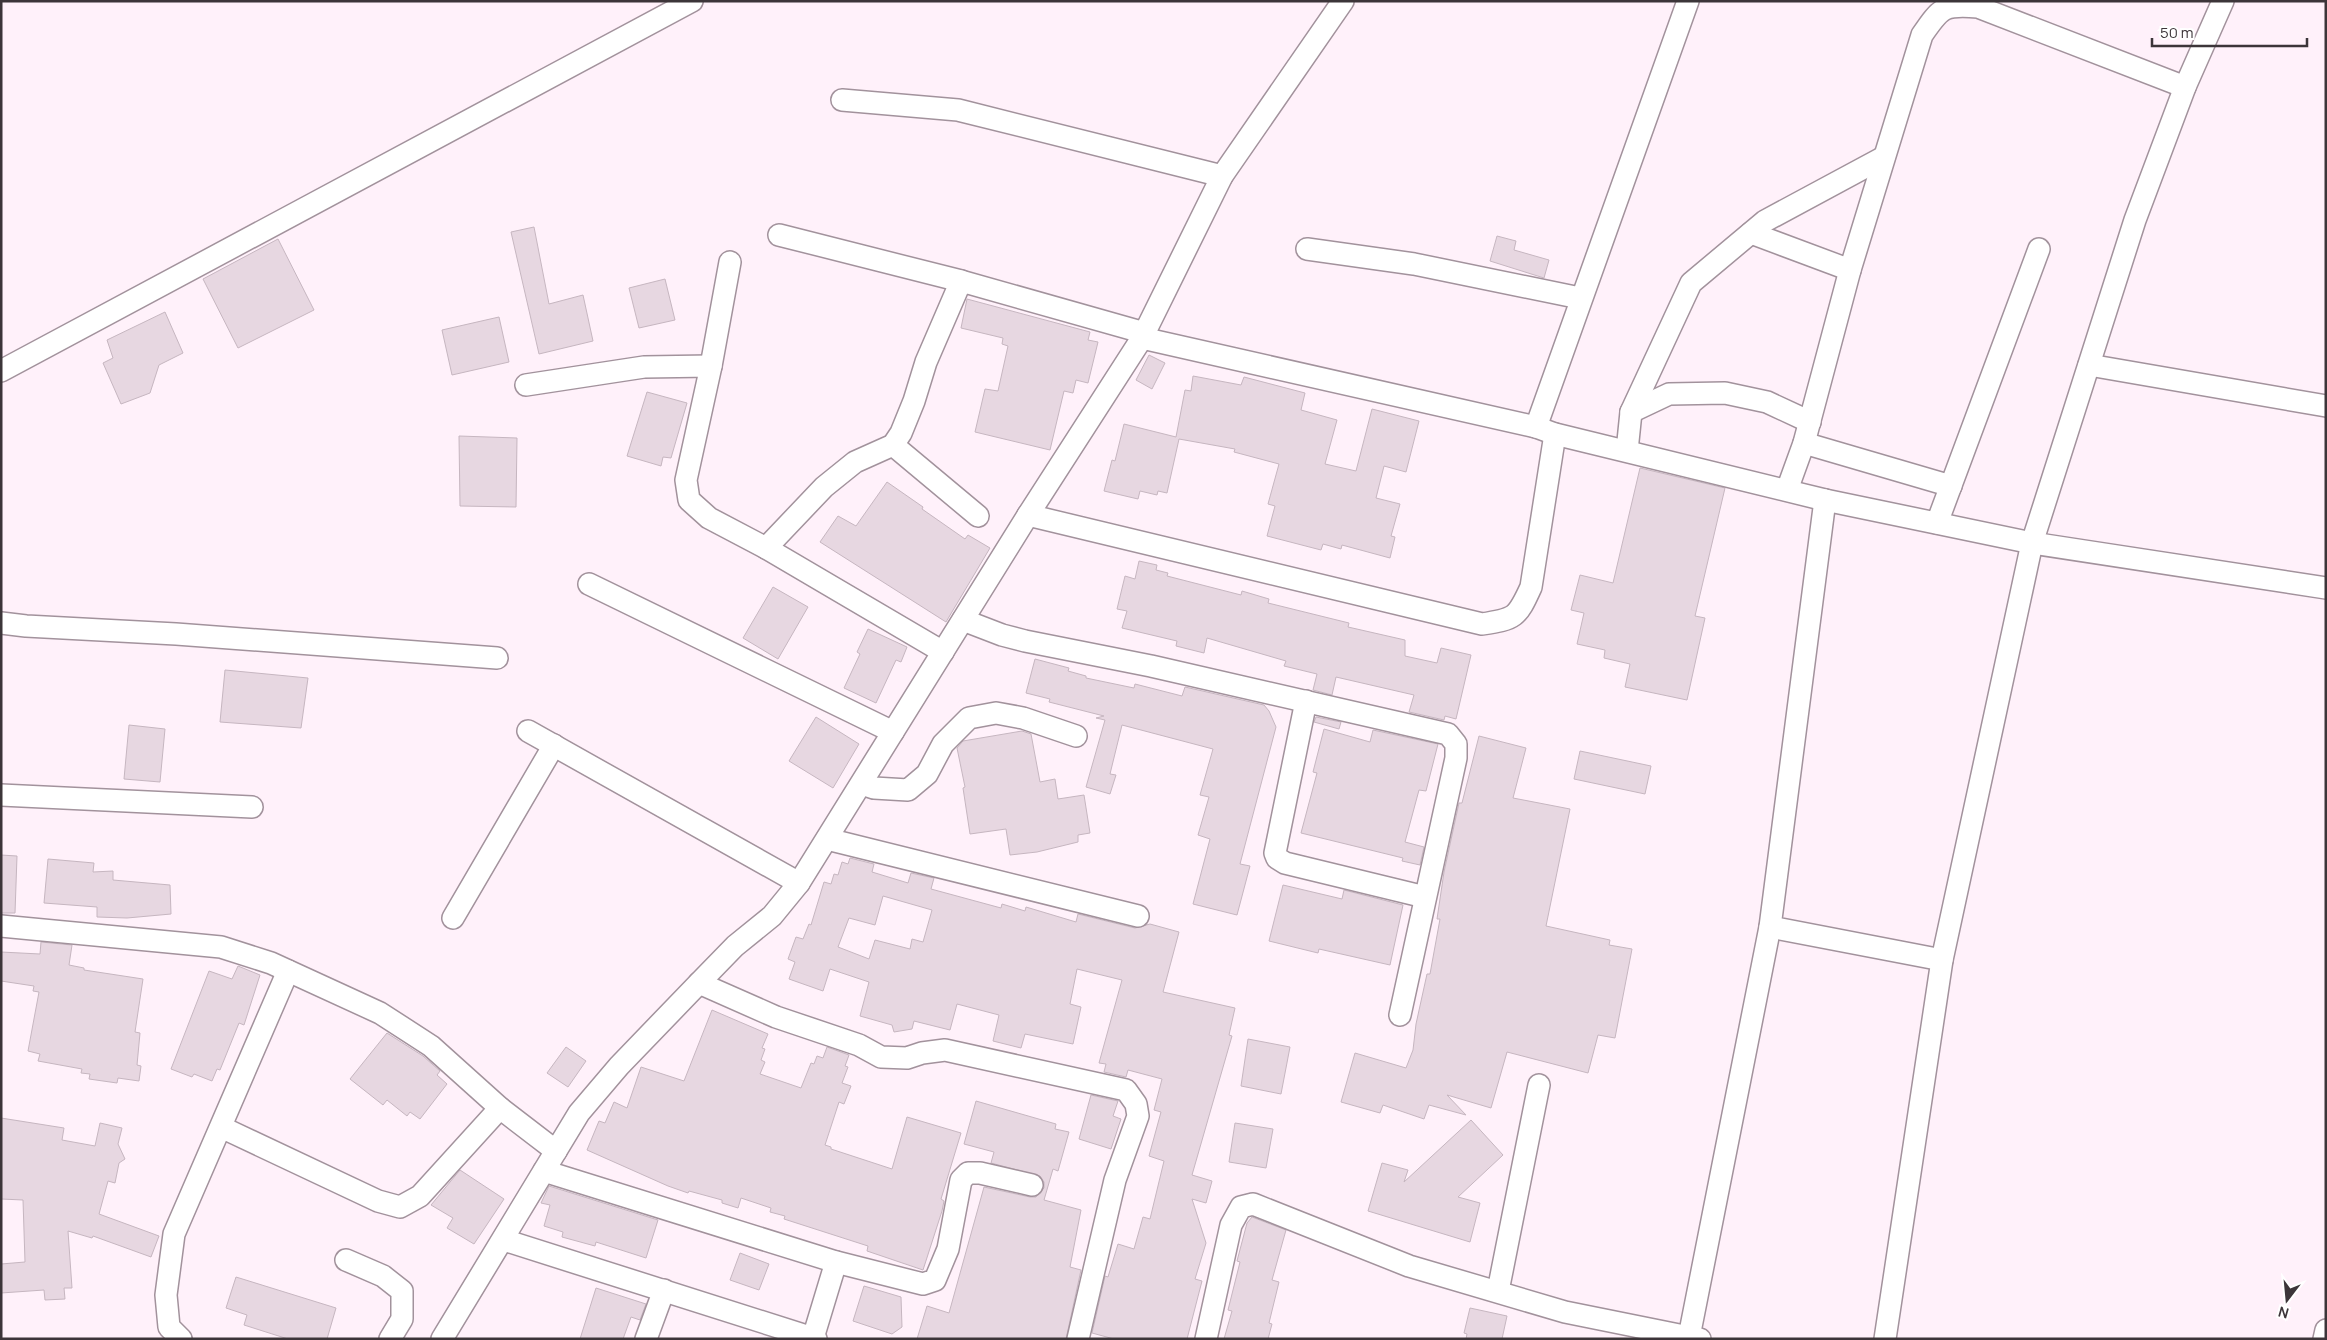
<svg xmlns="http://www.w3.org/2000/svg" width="2327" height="1340" viewBox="0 0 2327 1340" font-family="Manrope,sans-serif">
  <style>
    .building { fill: #e7d7e1; stroke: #c6b6c0; fill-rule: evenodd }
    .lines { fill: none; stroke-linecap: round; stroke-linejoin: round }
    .minor-casing { stroke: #a2929c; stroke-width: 24 }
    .minor { stroke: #fff; stroke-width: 21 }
  </style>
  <rect width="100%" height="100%" fill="#fff1fa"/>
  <g class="building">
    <path d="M534 227 549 304 583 295 593 341 539 354 511 232Z"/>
    <path d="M1497 236 1516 241 1514 250 1549 260 1544 278 1490 261Z"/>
    <path d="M278 239 314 310 238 348 203 279Z"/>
    <path d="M665 279 675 320 639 328 629 288Z"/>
    <path d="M967 299 1090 332 1088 340 1098 342 1088 383 1076 380 1073 393 1064 391 1050 450 975 432 985 389 998 391 1008 346 1002 344 1003 338 961 328Z"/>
    <path d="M165 312 183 353 159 365 150 393 121 404 103 363 113 358 107 340Z"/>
    <path d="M499 317 509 362 452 375 442 330Z"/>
    <path d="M1149 355 1165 363 1152 389 1136 380Z"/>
    <path d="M1193 376 1241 385 1244 377 1305 393 1301 410 1337 420 1325 464 1356 471 1372 409 1419 421 1406 472 1384 466 1376 498 1400 504 1391 536 1395 537 1390 558 1342 545 1341 549 1323 544 1321 550 1267 536 1275 506 1268 504 1279 464 1234 452 1235 449 1179 439 1167 493 1158 491 1157 495 1140 491 1138 499 1104 491 1112 460 1115 461 1124 424 1176 437 1185 390 1191 391Z"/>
    <path d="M647 392 687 403 671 458 663 457 661 466 627 456Z"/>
    <path d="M459 436 517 438 516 507 460 506Z"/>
    <path d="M1640 468 1725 488 1695 616 1705 618 1687 700 1625 687 1630 664 1604 658 1605 650 1577 644 1584 613 1571 610 1580 575 1613 583Z"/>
    <path d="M887 482 923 507 922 509 965 539 968 535 990 548 946 622 820 542 838 516 856 526Z"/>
    <path d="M1139 561 1157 565 1156 570 1168 573 1167 576 1241 595 1242 591 1269 599 1268 603 1349 623 1348 627 1405 640V656L1437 663 1441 648 1471 655 1456 719 1445 716 1444 720 1409 712 1414 695 1336 677 1332 695 1313 690 1317 674 1284 666 1286 661 1207 638 1204 653 1176 646 1177 641 1122 628 1127 611 1117 609 1125 576 1135 579Z"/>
    <path d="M773 587 808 607 778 659 743 638Z"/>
    <path d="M868 629 907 647 901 662 896 660 876 703 844 688 860 654 857 652Z"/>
    <path d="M1035 659 1069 668 1068 671 1086 676V678L1134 688 1135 684 1182 696 1185 687 1264 705 1269 711 1276 727 1240 864 1250 866 1237 915 1193 904 1210 839 1198 835 1209 797 1200 795 1213 749 1122 725 1110 774 1116 775 1110 794 1086 787 1105 720 1096 718 1104 716 1049 702 1050 699 1026 693Z"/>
    <path d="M225 670 308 678 301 728 220 722Z"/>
    <path d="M816 717 859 744 833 788 789 761Z"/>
    <path d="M1316 717 1341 722 1339 729 1314 722Z"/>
    <path d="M129 725 165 729 160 782 124 779Z"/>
    <path d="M1324 729 1370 742 1373 730 1438 744 1426 791 1419 790 1405 842 1424 847 1420 865 1402 861 1403 858 1301 833 1317 773 1313 772Z"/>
    <path d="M1022 731 1031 734 1040 782 1055 779 1058 799 1084 795 1090 833 1078 835V842L1037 852 1010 855 1006 829 970 834 963 788 965 787 957 748 963 741Z"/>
    <path d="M1479 736 1526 748 1513 798 1570 809 1546 926 1610 940 1609 945 1632 949 1615 1038 1598 1035 1588 1073 1507 1052 1491 1108 1447 1095 1466 1115 1429 1105 1424 1119 1383 1105 1380 1113 1341 1102 1355 1053 1406 1068 1413 1050 1416 1024 1427 974H1430L1440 919H1437L1444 872 1459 803H1462Z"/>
    <path d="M1580 751 1651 766 1645 794 1574 779Z"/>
    <path d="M1 855 17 856 15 913H1Z"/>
    <path d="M850 858 874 864 872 872 908 883 911 873 934 878 931 889 1001 908 1002 904 1025 911 1026 907 1076 922 1078 914 1135 928 1150 924 1179 932 1163 992 1235 1008 1229 1035 1232 1036 1192 1175 1212 1181 1206 1203 1192 1199 1206 1243 1195 1279 1202 1281 1187 1339H1114L1092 1333 1105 1276 1108 1277 1118 1244 1134 1249 1143 1217 1150 1219 1164 1161 1149 1156 1161 1112 1154 1110 1162 1079 1128 1070 1126 1077 1104 1072 1106 1064 1099 1063 1122 980 1077 969 1070 1004 1081 1007 1073 1044 1025 1034 1021 1048 993 1041 999 1015 957 1004 950 1030 914 1021 912 1029 894 1032 892 1025 860 1016 869 982 830 969 823 991 789 979 795 962 788 959 796 937 803 939 809 924 811 925 824 882 831 884 834 874 838 875 842 862 848 864ZM883 896 932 910 923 942 912 939 910 949 875 940 869 959 838 947 849 918 875 925Z"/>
    <path d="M48 859 94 863 93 872 113 871V880L170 885 171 914 127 918 97 917V907L44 903Z"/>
    <path d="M1283 885 1342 899 1344 890 1403 905 1390 965 1319 949 1318 953 1269 941Z"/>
    <path d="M41 942 72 945 69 965 84 968V970L143 979 135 1032 140 1033 137 1065 141 1066 139 1081 118 1078 117 1083 89 1079 90 1074 81 1073 82 1069 38 1061 40 1054 28 1051 39 992 33 991 34 986 1 981V952L40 954Z"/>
    <path d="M238 966 260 975 244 1025 239 1023 220 1070 217 1069 212 1081 194 1074 192 1077 171 1069 209 971 232 979Z"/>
    <path d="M712 1010 768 1034 762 1048 765 1049 761 1060 765 1062 760 1074 801 1088 811 1063 814 1064 817 1056 823 1058 827 1047 849 1055 845 1066 848 1067 842 1083 851 1086 844 1104 839 1102 825 1145 831 1147V1149L892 1169 907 1117 961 1133 941 1199 944 1201 942 1211 923 1270 867 1251 868 1246 784 1219 785 1216 770 1212 771 1208 741 1198 738 1208 722 1203V1200L689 1191 688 1193 668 1186 587 1150 599 1121 605 1123 614 1102 627 1108 641 1067 684 1081Z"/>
    <path d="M387 1033 423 1056 440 1071 437 1075 447 1084 420 1119 410 1112 407 1116 387 1100 383 1105 350 1079Z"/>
    <path d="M1248 1039 1290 1047 1281 1094 1241 1086Z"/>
    <path d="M566 1047 586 1061 568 1087 547 1073Z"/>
    <path d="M1091 1095 1118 1101 1113 1116 1121 1119 1111 1149 1079 1139Z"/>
    <path d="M976 1101 1056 1124 1055 1129 1069 1132 1058 1171 1053 1169 1044 1200 1081 1210 1070 1267 1081 1270 1066 1339H917L927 1306 949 1313 984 1187 1030 1197H1036L1044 1188V1182L1040 1176 991 1163 994 1152 964 1144Z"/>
    <path d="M1 1118 64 1128 62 1140 95 1146 100 1123 122 1128 118 1144 125 1159 119 1163 115 1183 108 1181 99 1214 159 1236 151 1257 93 1236 92 1238 68 1231 72 1288H64L65 1299 45 1300 44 1290 1 1293V1264L25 1262 23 1200 1 1199Z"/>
    <path d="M1471 1120 1503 1155 1458 1197 1480 1203 1470 1242 1368 1211 1382 1163 1408 1170 1404 1182Z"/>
    <path d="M1235 1123 1273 1129 1266 1168 1229 1162Z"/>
    <path d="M460 1170 504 1199 474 1244 447 1228 453 1218 431 1205Z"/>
    <path d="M549 1186 658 1220 646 1258 596 1242 595 1246 562 1237 563 1232 544 1226 550 1205 541 1203Z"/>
    <path d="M1252 1217 1286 1230 1272 1280 1279 1282 1269 1323 1272 1324 1268 1339H1224L1232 1311 1228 1310 1240 1262 1237 1261 1247 1223Z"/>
    <path d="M740 1253 769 1264 759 1290 730 1280Z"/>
    <path d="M236 1277 336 1308 327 1339H288L244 1325 247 1315 226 1308Z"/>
    <path d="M864 1286 901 1297 902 1327 892 1334 853 1321Z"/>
    <path d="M596 1288 646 1304 640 1320 631 1317 623 1339H580Z"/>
    <path d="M1470 1308 1507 1316 1502 1339H1466L1467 1334 1464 1333Z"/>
  </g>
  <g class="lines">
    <g class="minor-casing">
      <g id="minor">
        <path d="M842 100 958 110 1222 176"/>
        <path d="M1751 233 1850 270"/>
        <path d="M779 235 961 281"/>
        <path d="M1307 249 1414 264 1580 298"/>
        <path d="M1142 338 1536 427 1555 434 1825 500 2032 543 2326 588"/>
        <path d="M2089 365 2326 406"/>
        <path d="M711 366 730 262"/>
        <path d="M1 371 692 1"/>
        <path d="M526 385 644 367 711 366 686 480 689 500 709 518 766 548 943 652"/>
        <path d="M1631 412 1669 394 1725 393 1767 402 1810 422"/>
        <path d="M1536 427 1688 1"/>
        <path d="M1804 443 1951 486"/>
        <path d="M893 445 978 516"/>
        <path d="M1627 451 1631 412 1691 283 1765 221 1884 157"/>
        <path d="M1787 490 1804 443 1850 270 1922 35C1941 7 1944 4 1978 7L2185 87"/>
        <path d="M1825 500 1770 927 1942 960"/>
        <path d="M1028 515 1482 624C1515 619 1517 618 1531 587L1555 434"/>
        <path d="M1937 523 2039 249"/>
        <path d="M766 548 824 487 855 462 893 445 901 433 914 401 926 362 961 281 1145 333"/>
        <path d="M589 584 893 732"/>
        <path d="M963 620 1002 635 1025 641 1151 666 1448 734 1456 744V758L1400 1015"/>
        <path d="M1 623 26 626 176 634 497 658"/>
        <path d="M1306 701 1275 853 1277 858 1285 863 1425 897"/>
        <path d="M528 731 799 883"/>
        <path d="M862 784 874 788 908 790 927 774 943 744 969 718 996 713 1023 718 1076 736"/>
        <path d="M1 795 252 807"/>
        <path d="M827 839 1138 916"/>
        <path d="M453 918 554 745"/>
        <path d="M1 926 221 947 271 963 380 1013 431 1046 500 1108 556 1151"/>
        <path d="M699 983 776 1017 859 1045 881 1057 907 1058 922 1053 945 1050 1126 1090 1136 1104 1138 1116 1115 1180 1078 1339"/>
        <path d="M221 1127 378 1201 400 1207 420 1196 500 1108"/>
        <path d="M544 1171 836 1262 923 1284 935 1280 948 1249 961 1180 968 1173H980L1032 1185"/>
        <path d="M504 1240 816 1339"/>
        <path d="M346 1260 383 1276 402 1291V1319L390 1339"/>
        <path d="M1498 1291 1539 1085"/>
        <path d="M813 1338 836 1262"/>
        <path d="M181 1339 169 1327 166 1295 174 1234 288 971"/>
        <path d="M442 1339 579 1113 619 1066 699 983 735 946 772 916 799 883 1028 515 1142 338 1222 176 1343 1"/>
        <path d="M646 1339 664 1290"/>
        <path d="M1206 1339 1231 1225 1241 1207 1253 1204 1409 1266 1565 1312 1689 1337"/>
        <path d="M1700 1339 1689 1337 1770 927"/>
        <path d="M1885 1339 1942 960 2032 543 2135 220 2185 87 2223 1"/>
        <path d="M2324 1339 2326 1330"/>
      </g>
    </g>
    <use href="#minor" class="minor"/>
  </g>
  <rect width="2327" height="1340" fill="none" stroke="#3c3539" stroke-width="5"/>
  <g transform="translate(2287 1300) rotate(196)" stroke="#ffffff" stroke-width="4" paint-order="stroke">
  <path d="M0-4L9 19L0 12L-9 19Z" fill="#3c3539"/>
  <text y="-8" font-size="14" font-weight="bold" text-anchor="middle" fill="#3c3539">N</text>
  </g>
  <path d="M2152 38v8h155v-8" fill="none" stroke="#3c3539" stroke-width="2.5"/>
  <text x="2160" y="38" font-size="15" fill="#3c3539" stroke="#ffffff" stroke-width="4" paint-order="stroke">50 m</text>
</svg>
